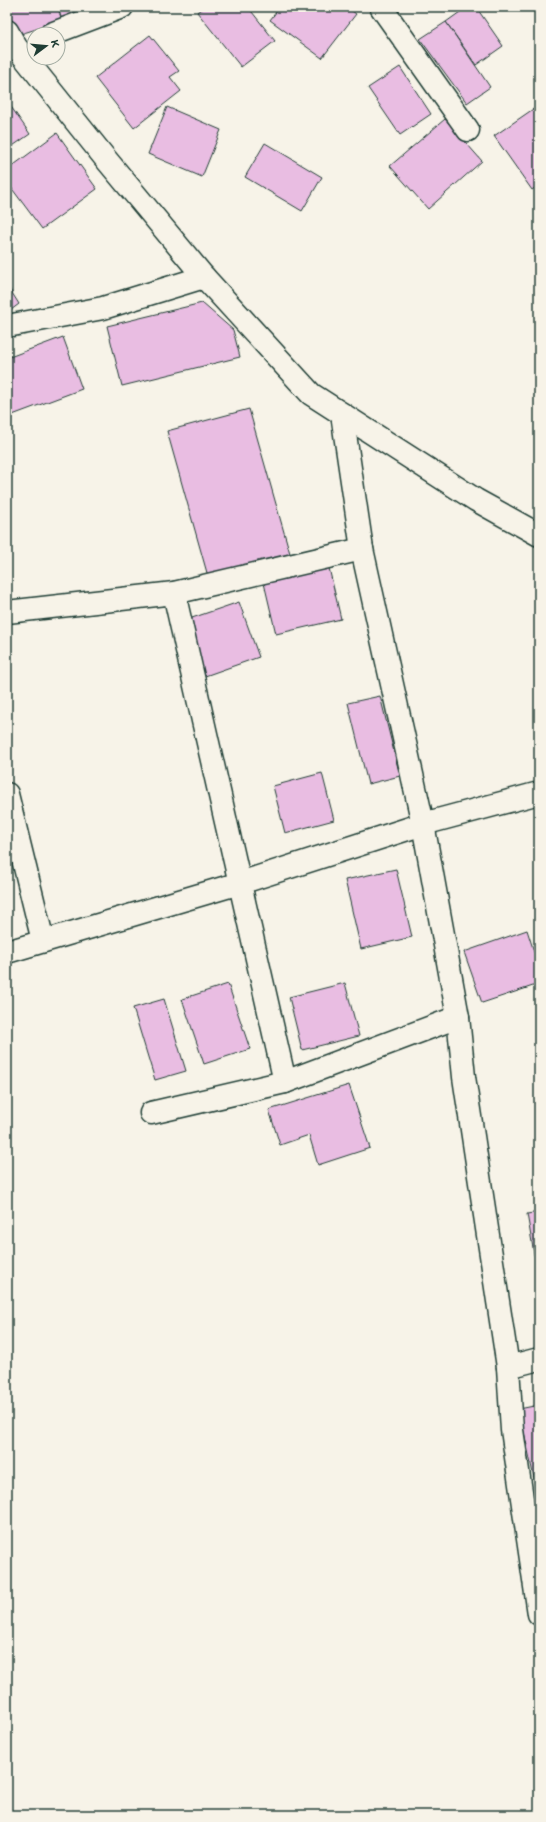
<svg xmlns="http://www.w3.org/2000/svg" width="546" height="1822" viewBox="0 0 546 1822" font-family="Itim,sans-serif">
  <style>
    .building { fill: #e9bde2; stroke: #1f3d34 }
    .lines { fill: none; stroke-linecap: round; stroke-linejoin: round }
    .minor-casing { stroke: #1f3d34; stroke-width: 25 }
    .minor { stroke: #f7f3e8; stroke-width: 22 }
  </style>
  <rect width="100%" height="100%" fill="#f7f3e8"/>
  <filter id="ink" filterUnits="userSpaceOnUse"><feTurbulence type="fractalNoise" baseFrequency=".025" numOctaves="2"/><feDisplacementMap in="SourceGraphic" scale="8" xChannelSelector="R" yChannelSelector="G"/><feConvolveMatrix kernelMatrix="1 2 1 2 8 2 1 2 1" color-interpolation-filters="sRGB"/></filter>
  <g filter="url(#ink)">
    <g class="building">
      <path d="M8 7H58L62 21 14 36Z"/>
      <path d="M58 7H96L62 21Z"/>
      <path d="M204 7H248L275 41 241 67 197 12Z"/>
      <path d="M280 7H347L356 14 322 58 270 20Z"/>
      <path d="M467 7H476L503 46 476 65 446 22Z"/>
      <path d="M446 22 490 87 467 103 420 39Z"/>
      <path d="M150 35 179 71 170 77 181 91 134 128 95 78Z"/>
      <path d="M400 67 431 114 400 135 368 88Z"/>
      <path d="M7 101 30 134 7 150Z"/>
      <path d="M539 105V185L532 190 494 136Z"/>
      <path d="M167 107 221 130 202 177 148 154Z"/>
      <path d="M445 119 482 161 428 209 390 166Z"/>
      <path d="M57 133 97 189 42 229 7 182V170Z"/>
      <path d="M265 143 322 177 302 211 245 177Z"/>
      <path d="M7 285 19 304 7 313Z"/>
      <path d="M202 303 233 330 240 357 122 386 107 326Z"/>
      <path d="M63 337 82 389 7 417V358Z"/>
      <path d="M249 409 291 557 209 580 167 431Z"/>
      <path d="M329 568 341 619 276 634 264 583Z"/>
      <path d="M239 602 259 657 205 676 186 620Z"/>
      <path d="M380 696 400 776 368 784 348 703Z"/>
      <path d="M322 773 334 820 285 833 273 786Z"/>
      <path d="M396 869 412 937 361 949 345 880Z"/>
      <path d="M527 930 539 967V984L482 1003 464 952Z"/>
      <path d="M345 983 359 1036 302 1050 289 997Z"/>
      <path d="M228 984 250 1049 204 1064 182 999Z"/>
      <path d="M164 999 186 1071 155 1080 133 1008Z"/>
      <path d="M349 1085 370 1148 318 1165 309 1135 280 1145 269 1110Z"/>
      <path d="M539 1212V1282L527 1214Z"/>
      <path d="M539 1405V1501L519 1409Z"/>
    </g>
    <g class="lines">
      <g class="minor-casing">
        <g id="minor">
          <path d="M381 7 468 130"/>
          <path d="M7 31 16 47 105 158 204 277 311 394 476 500 539 535"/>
          <path d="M51 34 122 7"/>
          <path d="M7 326 103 308 204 277"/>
          <path d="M342 414 362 549 423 824 458 1017 464 1077 508 1367 512 1430 539 1614"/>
          <path d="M174 593 285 1082"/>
          <path d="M7 612 174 593 362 549"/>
          <path d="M7 794 43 941"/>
          <path d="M7 952 240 883 423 824 539 793"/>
          <path d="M151 1113 285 1082 458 1017"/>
          <path d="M508 1367 539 1359"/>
        </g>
      </g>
      <use href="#minor" class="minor"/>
    </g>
  </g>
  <rect width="546" height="1822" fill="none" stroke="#f7f3e8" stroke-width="24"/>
  <rect x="12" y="12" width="522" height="1798" fill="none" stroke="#1f3d34" stroke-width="1.5" filter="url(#ink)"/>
  <g transform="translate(46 46) rotate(74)"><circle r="19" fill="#f7f3e8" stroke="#a1aaa0"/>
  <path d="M0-3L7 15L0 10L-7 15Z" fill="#1f3d34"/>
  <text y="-6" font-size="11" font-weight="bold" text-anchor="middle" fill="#1f3d34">K</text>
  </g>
</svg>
